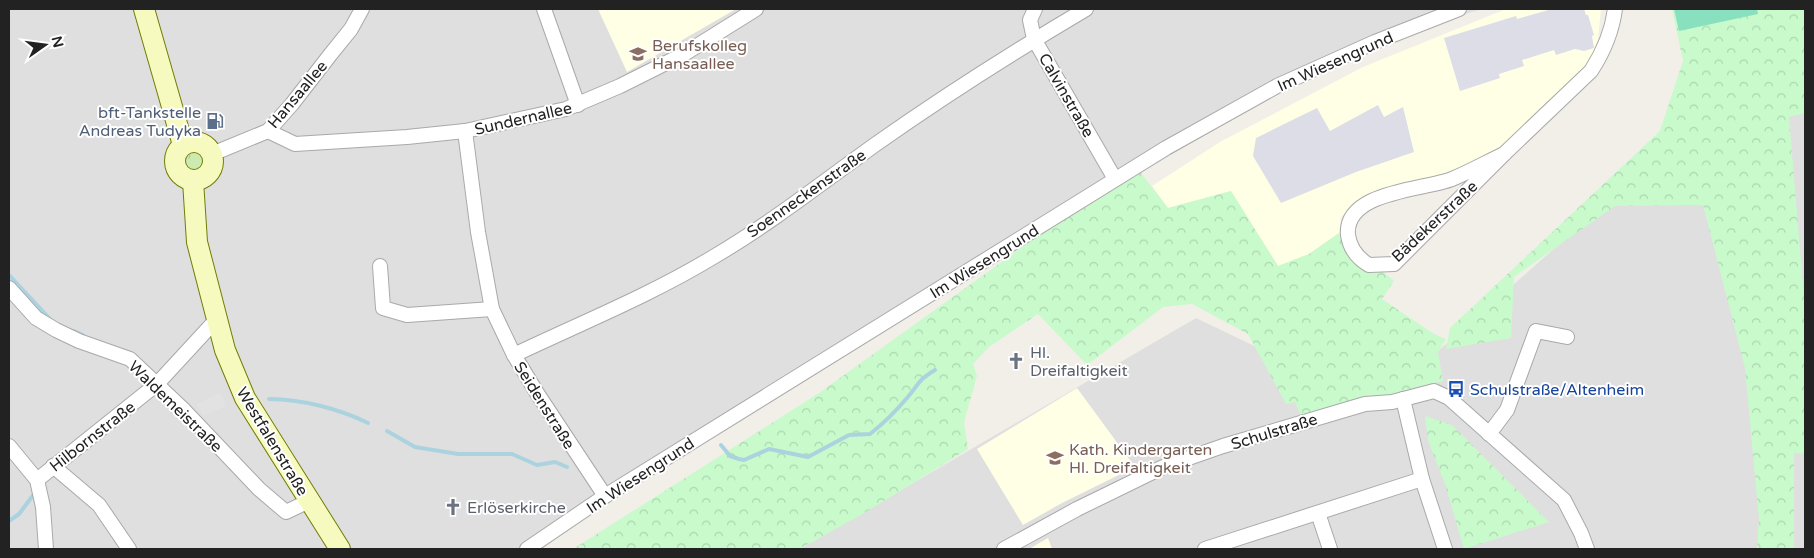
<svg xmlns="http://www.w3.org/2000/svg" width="1814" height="558" viewBox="0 0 1814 558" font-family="'Varela Round',sans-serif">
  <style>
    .residential { fill: #e0dfdf }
    .education { fill: #ffffe5 }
    .grass { fill: url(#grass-tufts) }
    .park { fill: url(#park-crowns) }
    .pitch { fill: #88e0be }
    .parking { fill: #e2e2e2 }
    .plaza { fill: #dddde8 }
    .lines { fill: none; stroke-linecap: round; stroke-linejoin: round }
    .stream { stroke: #aad3df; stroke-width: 4 }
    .street-casing { stroke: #a9a9a9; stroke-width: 16 }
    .secondary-casing { stroke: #707d05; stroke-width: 22 }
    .street { stroke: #fff; stroke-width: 14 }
    .secondary { stroke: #f7fabf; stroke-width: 20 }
    .labels { text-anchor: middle; stroke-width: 4; stroke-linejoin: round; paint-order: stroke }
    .education-label { font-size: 16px; fill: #785e54; stroke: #fff; text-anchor: start }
    .street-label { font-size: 16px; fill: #222; stroke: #fff }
    .service-label { font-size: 16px; fill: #4e5e75; stroke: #fff; text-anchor: end }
    .worship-label { font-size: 16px; fill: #5b616d; stroke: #fff; text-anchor: start }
    .transit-label { font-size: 16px; fill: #164399; stroke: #fff; text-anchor: start }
  </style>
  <defs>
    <pattern id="grass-tufts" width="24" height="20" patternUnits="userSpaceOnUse" patternTransform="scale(1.25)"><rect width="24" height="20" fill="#cdebb0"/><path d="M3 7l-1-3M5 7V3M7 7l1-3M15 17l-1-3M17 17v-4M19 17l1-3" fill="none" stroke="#b0c997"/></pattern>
    <pattern id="park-crowns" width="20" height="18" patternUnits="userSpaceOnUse" patternTransform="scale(1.25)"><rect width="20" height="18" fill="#c8facc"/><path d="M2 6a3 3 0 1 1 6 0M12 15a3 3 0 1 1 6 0" fill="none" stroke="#acd6af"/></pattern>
  </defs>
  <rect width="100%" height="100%" fill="#f2efe9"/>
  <g class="residential">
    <path d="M9 9H1482L1446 20 1273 95 1081 208 615 498 542 549H9Z"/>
    <path d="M1805 106V549H800L1196 318 1365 399 1438 351 1650 164Z"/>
  </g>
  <g class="education">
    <path d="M598 9H736L627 72Z"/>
    <path d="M1506 9H1601L1597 49 1588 64 1501 147 1452 172 1366 196 1341 217 1339 233 1309 254 1278 266 1231 191 1168 208 1152 186 1220 142 1363 67Z"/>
    <path d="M1077 388 1135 467 1062 503 1023 525 977 449Z"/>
    <path d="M1048 538 1052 549H1029Z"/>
  </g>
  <circle class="grass" cx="194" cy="162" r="10"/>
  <g class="park">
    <path d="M1672 9H1805V113L1789 117 1805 310V454L1794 453V549H1757L1759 519 1745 368 1703 205 1615 206 1514 277 1511 338 1446 349 1450 328 1660 131 1683 61Z"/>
    <path d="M1138 169 1168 208 1231 191 1278 266 1309 254 1339 233C1346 256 1353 274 1380 269L1394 281 1382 299 1434 334 1446 339 1438 352 1443 381 1413 388 1400 396 1302 418 1295 402 1286 404 1248 334 1192 304 1163 307 1087 365 1038 314 989 347 973 364 977 376 964 422 968 449 861 515 799 549H573L819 393 1095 195Z"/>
    <path d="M1425 416 1452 425 1549 522 1464 549 1446 487 1428 440Z"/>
  </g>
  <path class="pitch" d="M1674 9H1757L1758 14 1679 31Z"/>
  <path class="parking" d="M220 393 226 406 203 416 197 404Z"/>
  <g class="plaza">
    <path d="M1552 9H1584L1586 15H1588L1594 35 1592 36 1594 48 1584 51 1575 49 1556 55 1554 50 1522 60 1524 66 1499 74 1500 78 1460 91 1444 38 1516 16 1517 19Z"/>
    <path d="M1378 105 1384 117 1403 107 1414 152 1356 172 1281 203 1253 156 1256 138 1317 108 1330 131Z"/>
  </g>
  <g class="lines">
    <g class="stream">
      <path d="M9 275 50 319"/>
      <path d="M74 331 83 335"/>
      <path d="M269 399C301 399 340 409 368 423"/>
      <path d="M387 431 415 447 458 454H512L537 465 555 462 567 467"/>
      <path d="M721 445 730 456 739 459 744 460 769 449 808 457 849 435 870 434C884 423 896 411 907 398 920 383 917 381 935 370"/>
      <path d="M9 521 19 514 34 494"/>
    </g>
    <g class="street-casing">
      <g id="street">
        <path d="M544 9 578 105"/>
        <path d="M1035 9 1030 20 1034 39 1115 179"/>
        <path d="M268 131 295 144 407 137 465 131 566 109 620 86 684 54 756 9"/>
        <path d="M465 131 478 232 492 309 514 355 537 393 605 496"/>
        <path d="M212 154 268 131 292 104 330 55 351 29 362 9"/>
        <path d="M1504 154 1394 264 1369 265C1357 258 1350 249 1348 235 1344 191 1424 190 1452 179 1469 172 1487 162 1504 154Z"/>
        <path d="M1504 154 1591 71C1604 51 1612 32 1615 9"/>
        <path d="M380 266 383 308 407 315 492 309"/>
        <path d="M9 288 36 318 56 330 79 341 130 359 183 409 259 489 286 512 309 501"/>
        <path d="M514 355C581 323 651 295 715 256 771 223 823 182 876 144 944 96 1015 51 1086 9"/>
        <path d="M1403 399 1422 479 1445 549"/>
        <path d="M1489 434 1507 410 1536 331 1567 337"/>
        <path d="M9 446 37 480 43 507 46 549"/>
        <path d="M53 466 99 505 129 549"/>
        <path d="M37 480 157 384 216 320"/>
        <path d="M1318 513 1330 549"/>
        <path d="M527 549 605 496 1166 148 1277 86 1375 42 1459 9"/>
        <path d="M1004 549 1077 509 1163 467 1223 446 1365 404 1392 402 1434 391 1449 398 1564 500 1581 533 1587 549"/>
        <path d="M1205 549 1422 479"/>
      </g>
    </g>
    <g class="secondary-casing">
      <g id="secondary">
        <path d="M144 9 183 145"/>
        <circle cx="194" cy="161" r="19"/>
        <path d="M193 181 197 242 225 350 245 398 340 549"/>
      </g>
    </g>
    <use href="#street" class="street"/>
    <use href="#secondary" class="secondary"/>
  </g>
  <defs>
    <g id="school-bare" transform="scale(1.35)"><path d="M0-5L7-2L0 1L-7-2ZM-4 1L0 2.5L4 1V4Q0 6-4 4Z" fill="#8d6e63" stroke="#fff" stroke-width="2.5" paint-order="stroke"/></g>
    <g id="fuel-bare" transform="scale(1.35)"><path d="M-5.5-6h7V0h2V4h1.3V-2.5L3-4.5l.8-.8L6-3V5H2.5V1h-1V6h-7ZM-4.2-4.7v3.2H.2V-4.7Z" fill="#5c6f8a" stroke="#fff" stroke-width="2.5" paint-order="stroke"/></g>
    <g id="church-bare" transform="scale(1.35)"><path d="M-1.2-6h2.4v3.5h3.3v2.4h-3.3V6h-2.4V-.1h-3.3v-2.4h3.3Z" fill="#6b7280" stroke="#fff" stroke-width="2.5" paint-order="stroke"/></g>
    <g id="bus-bare" transform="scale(1.35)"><path d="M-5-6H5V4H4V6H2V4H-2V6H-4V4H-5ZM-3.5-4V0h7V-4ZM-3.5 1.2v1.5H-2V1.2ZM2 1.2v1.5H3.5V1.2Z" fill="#1a4fb4" stroke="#fff" stroke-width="2.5" paint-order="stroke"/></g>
  </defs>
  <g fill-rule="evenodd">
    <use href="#school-bare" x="638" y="54"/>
    <use href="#fuel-bare" x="215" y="121"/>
    <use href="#church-bare" x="1016" y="361"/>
    <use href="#bus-bare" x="1456" y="389"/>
    <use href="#school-bare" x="1055" y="458"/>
    <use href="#church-bare" x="453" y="507"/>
  </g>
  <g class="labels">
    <g class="education-label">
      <text x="652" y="51">Berufskolleg<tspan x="652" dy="18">Hansaallee</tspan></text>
      <text x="1069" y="455">Kath. Kindergarten<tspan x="1069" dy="18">Hl. Dreifaltigkeit</tspan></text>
    </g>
    <g class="street-label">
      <text transform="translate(1335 61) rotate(-24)" y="6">Im Wiesengrund</text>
      <text transform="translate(297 94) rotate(-50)" y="6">Hansaallee</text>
      <text transform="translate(1067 95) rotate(60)" y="6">Calvinstraße</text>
      <text transform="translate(523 118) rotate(-13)" y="6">Sundernallee</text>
      <text transform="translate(806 193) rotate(-35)" y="6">Soenneckenstraße</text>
      <text transform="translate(1434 221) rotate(-43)" y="6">Bädekerstraße</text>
      <text transform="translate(984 261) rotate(-32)" y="6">Im Wiesengrund</text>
      <text transform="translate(545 405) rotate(58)" y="6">Seidenstraße</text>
      <text transform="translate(176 406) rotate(44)" y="6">Waldemeistraße</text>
      <text transform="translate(1274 431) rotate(-17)" y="6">Schulstraße</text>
      <text transform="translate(92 436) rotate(-38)" y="6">Hilbornstraße</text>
      <text transform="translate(273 441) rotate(59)" y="6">Westfalenstraße</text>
      <text transform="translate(640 475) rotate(-33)" y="6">Im Wiesengrund</text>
    </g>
    <g class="service-label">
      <text x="201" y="118">bft-Tankstelle<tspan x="201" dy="18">Andreas Tudyka</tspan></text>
    </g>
    <g class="worship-label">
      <text x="1030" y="358">Hl.<tspan x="1030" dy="18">Dreifaltigkeit</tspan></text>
      <text x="467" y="513">Erlöserkirche</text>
    </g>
    <g class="transit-label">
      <text x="1470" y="395">Schulstraße/Altenheim</text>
    </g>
  </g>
  <rect width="1814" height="558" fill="none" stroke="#222222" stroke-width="20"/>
  <g transform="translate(45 45) rotate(76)" stroke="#ffffff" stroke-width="4" paint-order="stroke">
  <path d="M0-4L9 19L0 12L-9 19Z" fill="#222222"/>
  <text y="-8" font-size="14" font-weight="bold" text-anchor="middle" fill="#222222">N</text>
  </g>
</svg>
